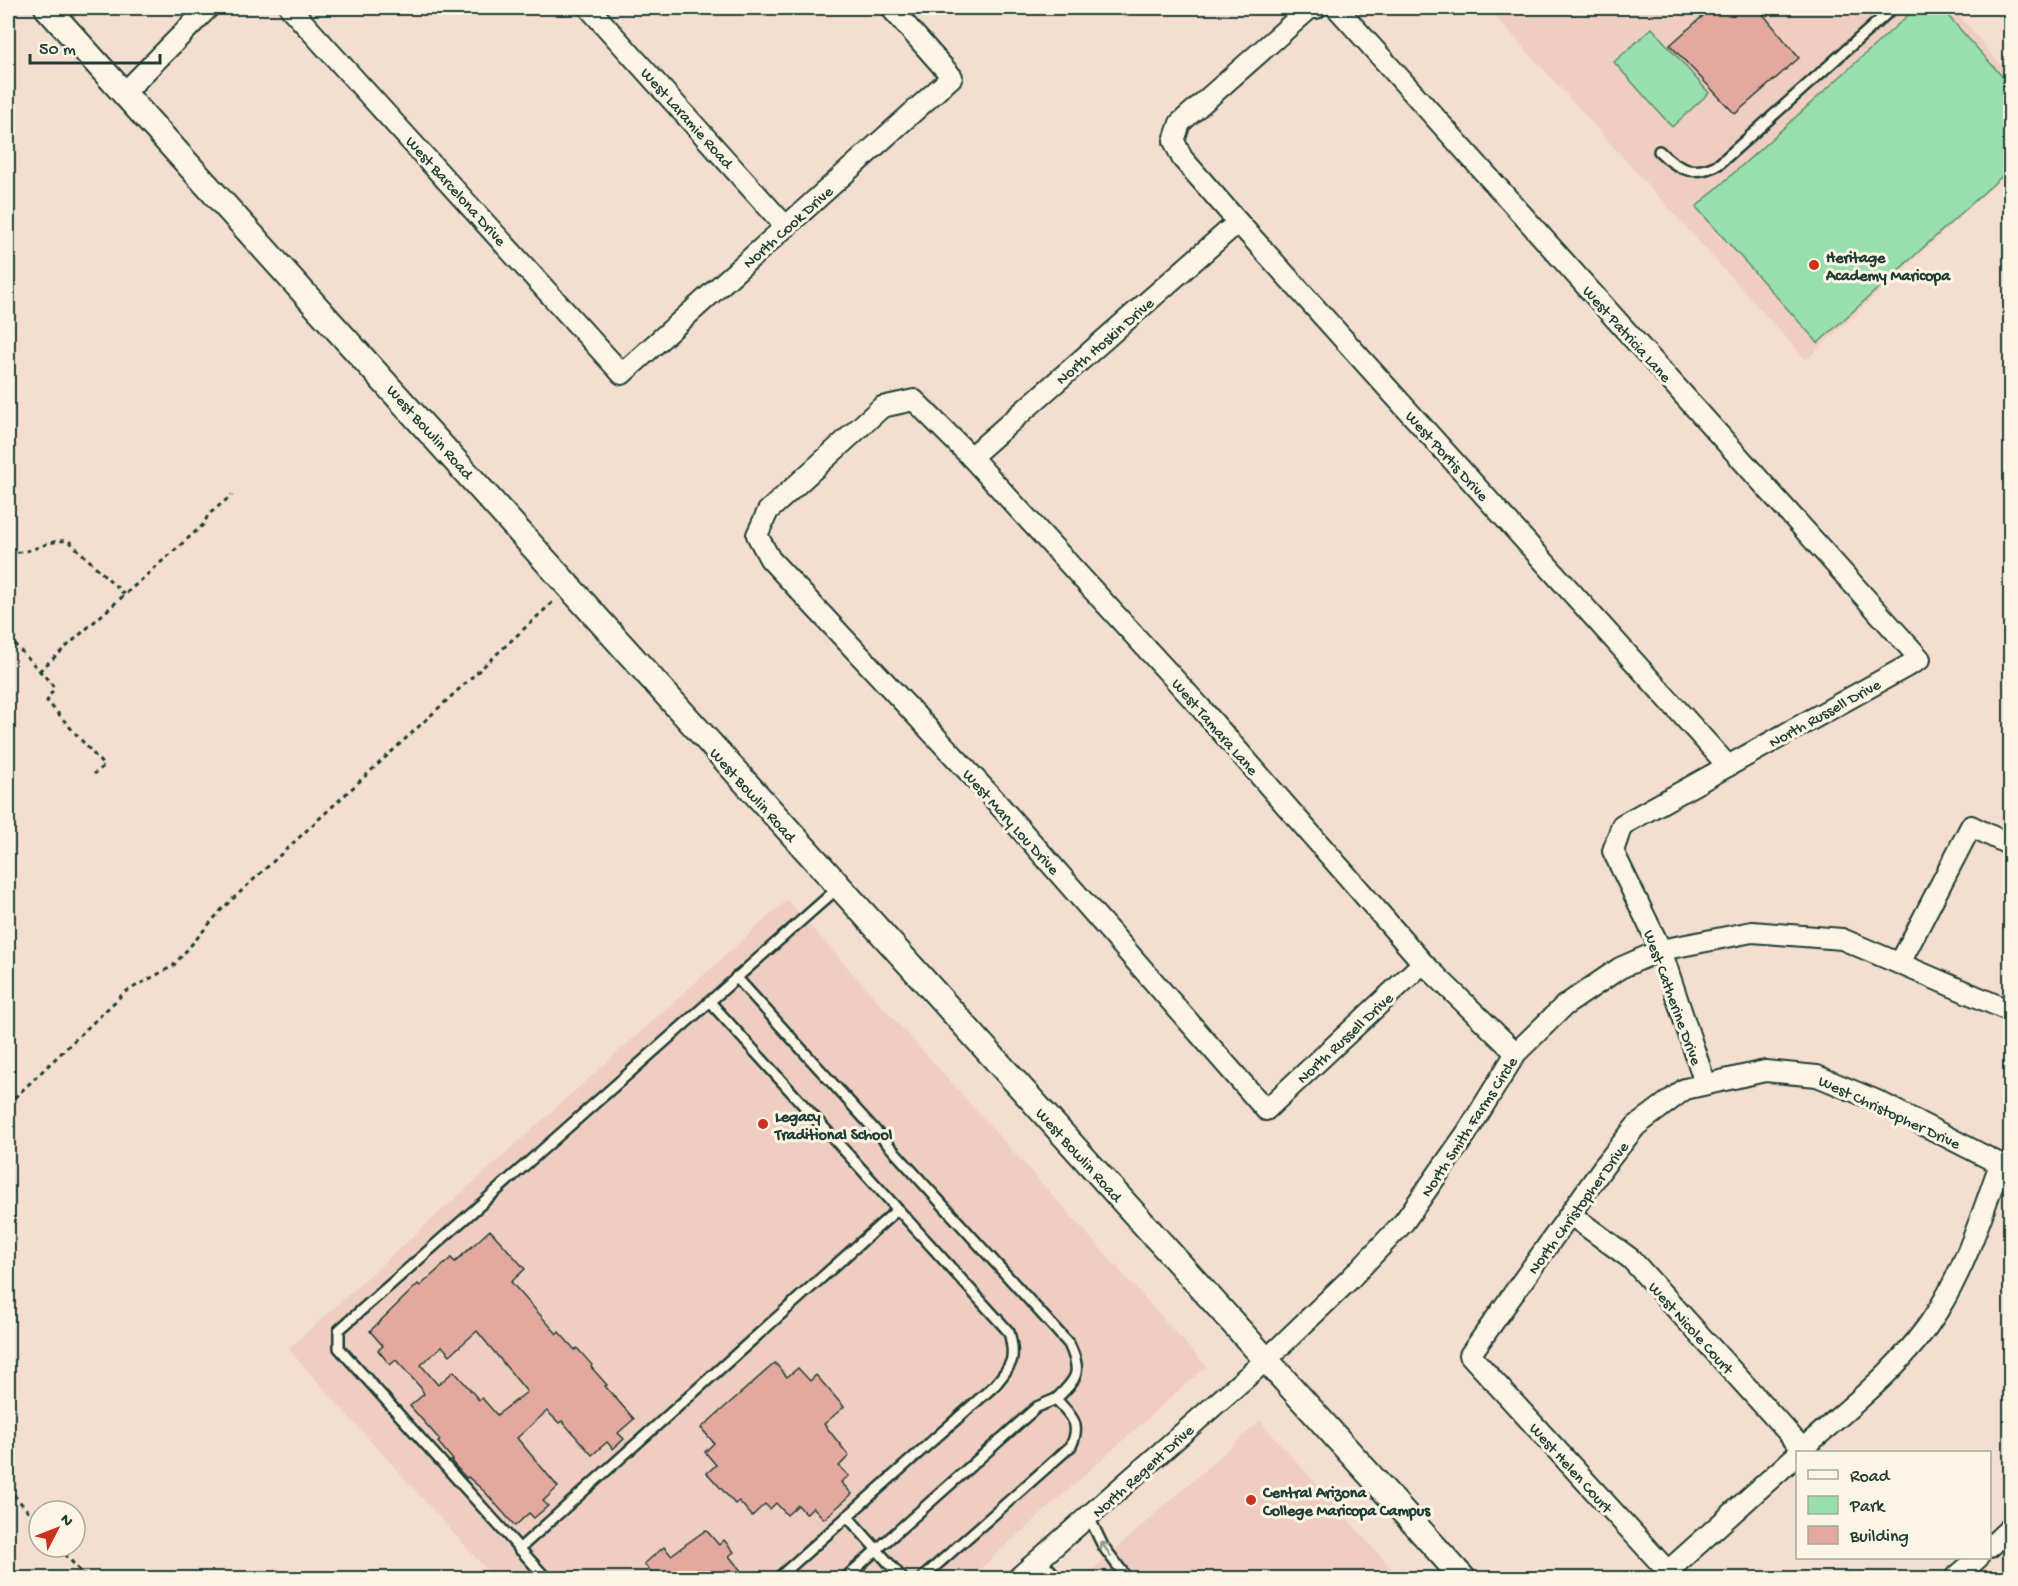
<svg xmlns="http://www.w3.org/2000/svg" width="2018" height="1586" viewBox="0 0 2018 1586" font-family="'Gochi Hand',sans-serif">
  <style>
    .built { fill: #efcec1 }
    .green { fill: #98dfad; stroke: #5c8e70; stroke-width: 1.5 }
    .building { fill: #e3a99f; stroke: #1f3d34; stroke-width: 1.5; fill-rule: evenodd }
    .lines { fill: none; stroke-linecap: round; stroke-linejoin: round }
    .service-casing { stroke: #1f3d34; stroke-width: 14 }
    .minor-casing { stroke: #1f3d34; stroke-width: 24 }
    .tertiary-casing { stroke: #1f3d34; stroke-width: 28 }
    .path { stroke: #1f3d34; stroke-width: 3; stroke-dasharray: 4.5 4.5; stroke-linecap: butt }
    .service { stroke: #fcf5e5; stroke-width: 9 }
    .minor { stroke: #fcf5e5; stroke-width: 20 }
    .tertiary { stroke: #fcf5e5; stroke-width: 24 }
    .oneway { stroke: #8e998c }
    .poi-dot { fill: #c8321e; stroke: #fcf5e5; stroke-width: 2 }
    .labels { text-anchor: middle; stroke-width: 6; stroke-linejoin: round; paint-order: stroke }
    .street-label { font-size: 16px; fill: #1f3d34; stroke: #fcf5e5 }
    .poi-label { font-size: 16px; font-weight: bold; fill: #1f3d34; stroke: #fcf5e5; text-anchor: start }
  </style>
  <rect width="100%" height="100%" fill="#f4ded0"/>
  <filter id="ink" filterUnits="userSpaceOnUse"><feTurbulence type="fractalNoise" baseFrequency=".0167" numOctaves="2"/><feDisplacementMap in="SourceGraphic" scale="12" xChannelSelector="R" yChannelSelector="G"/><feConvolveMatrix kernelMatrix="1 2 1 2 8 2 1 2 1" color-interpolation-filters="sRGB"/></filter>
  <g filter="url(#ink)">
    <g class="built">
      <path d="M1488 8H1953L2010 76V170L1806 360Z"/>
      <path d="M787 900 1206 1366 970 1578H494L288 1349Z"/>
      <path d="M1260 1421 1400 1578H1083Z"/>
    </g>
    <g class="green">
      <path d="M1916 8H1941L2010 85V169L1818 343 1696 207Z"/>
      <path d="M1652 28 1709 93 1672 127 1614 62Z"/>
    </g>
    <g class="building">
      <path d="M1712 8H1758L1799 58 1735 114 1670 45Z"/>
      <path d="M490 1230 525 1269 511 1282 557 1334 559 1332 575 1350 577 1348 592 1365 591 1367 607 1385 605 1386 634 1419 618 1433 624 1439 613 1449 607 1442 592 1455 562 1421 559 1423 547 1411 538 1419 517 1438 558 1487 543 1501 548 1506 534 1518 529 1513 515 1526 485 1492 468 1477 466 1478 451 1461 453 1460 438 1442 440 1440 410 1406 424 1394 421 1388 396 1360 390 1365 378 1350 383 1346 370 1331 418 1284 420 1286 451 1258 455 1262ZM477 1331 527 1392 497 1415 482 1398 479 1400 454 1371 438 1385 421 1365 442 1346 450 1355Z"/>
      <path d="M775 1363 787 1377 798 1368 810 1381 816 1375 844 1407 824 1424 849 1456 839 1466 849 1476 841 1482 852 1494 824 1519 813 1507 806 1514 798 1505 787 1515 776 1503 770 1509 765 1504 752 1516 739 1501 735 1504 707 1473 716 1465 705 1452 714 1443 701 1428Z"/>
      <path d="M706 1530 719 1545 724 1540 734 1552 729 1556 742 1572 735 1578H657L644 1564 664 1547 671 1555Z"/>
    </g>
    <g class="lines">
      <g class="service-casing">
        <g id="service">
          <path d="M1659 151C1678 170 1694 177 1719 164L1893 8"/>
          <path d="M736 977 1069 1344C1082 1372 1078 1378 1056 1399 1071 1416 1082 1423 1071 1446L922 1578"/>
          <path d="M709 1001 1009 1332C1016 1358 1013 1364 995 1385L778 1578"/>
          <path d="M847 1516 902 1578"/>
          <path d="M1089 1517 1103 1546 1127 1578"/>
          <path d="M519 1549 897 1210"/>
          <path d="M1041 1560 1058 1578"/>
          <path d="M546 1578 339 1348V1330L838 888"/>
          <path d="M845 1578 1037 1407 1056 1399"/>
        </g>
      </g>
      <g class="minor-casing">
        <g id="minor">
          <path d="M290 8 622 374 952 77 891 8"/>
          <path d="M589 8 786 227"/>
          <path d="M1316 8H1310L1180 123 1174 141 1182 158 1238 222 1728 766"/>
          <path d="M1337 8 1920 659 1622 825 1613 851 1661 950 1705 1083"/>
          <path d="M125 92 208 8"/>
          <path d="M971 457 1238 222"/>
          <path d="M1423 963 1266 1110 993 798 770 559 757 535 768 511 882 407 914 400 971 457 1200 707 1423 963 1516 1053"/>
          <path d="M1900 963 1971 826 2010 845"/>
          <path d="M1571 1215 1631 1259 1803 1449"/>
          <path d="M1990 1547 2010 1528"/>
          <path d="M1667 1572 1798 1454"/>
          <path d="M1018 1578 1266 1360 1350 1279 1404 1222 1466 1134 1516 1053 1564 1006 1620 968 1661 950 1752 932 1842 939 2010 1011"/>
          <path d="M1674 1578 1470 1355 1604 1166 1636 1126 1685 1089 1765 1071 1817 1076 1875 1100 2000 1164C1982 1214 1966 1266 1937 1312 1903 1367 1847 1409 1799 1452"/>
          <path d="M1955 1578 1978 1558"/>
        </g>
      </g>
      <g class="tertiary-casing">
        <path id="tertiary" d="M47 8 1463 1578"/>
      </g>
      <g class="path">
        <path d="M8 551C30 557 46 538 69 541L125 595"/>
        <path d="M8 637 51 683 54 688 47 701 104 766 94 774"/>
        <path d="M39 671 204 524 208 515 232 495"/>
        <path d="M8 1104 125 992 173 966 223 908 554 601"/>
        <path d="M8 1488 39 1524"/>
        <path d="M59 1547 86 1578"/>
      </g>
      <use href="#service" class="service"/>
      <use href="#minor" class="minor"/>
      <use href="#tertiary" class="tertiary"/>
    </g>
    <defs><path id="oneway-shaft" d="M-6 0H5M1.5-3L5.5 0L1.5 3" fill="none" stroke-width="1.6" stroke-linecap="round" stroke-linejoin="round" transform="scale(1.5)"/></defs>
    <use class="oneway" href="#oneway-shaft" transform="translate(1106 1549) rotate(-124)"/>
  </g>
  <g class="poi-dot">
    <circle cx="1814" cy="265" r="6"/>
    <circle cx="763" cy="1124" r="6"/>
    <circle cx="1251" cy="1500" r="6"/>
  </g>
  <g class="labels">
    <g class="street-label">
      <text transform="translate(688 117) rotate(48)" y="6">West Laramie Road</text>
      <text transform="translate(457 190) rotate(48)" y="6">West Barcelona Drive</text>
      <text transform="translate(787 226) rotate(-42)" y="6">North Cook Drive</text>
      <text transform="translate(1628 333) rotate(48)" y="6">West Patricia Lane</text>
      <text transform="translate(1104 340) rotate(-41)" y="6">North Hoskin Drive</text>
      <text transform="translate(431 431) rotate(48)" y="6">West Bowlin Road</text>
      <text transform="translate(1448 455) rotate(48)" y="6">West Portis Drive</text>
      <text transform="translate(1824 712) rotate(-29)" y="6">North Russell Drive</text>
      <text transform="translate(1216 726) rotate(49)" y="6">West Tamara Lane</text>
      <text transform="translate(754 794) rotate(48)" y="6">West Bowlin Road</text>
      <text transform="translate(1012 821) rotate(48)" y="6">West Mary Lou Drive</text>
      <text transform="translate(1674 997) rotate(70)" y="6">West Catherine Drive</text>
      <text transform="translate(1344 1037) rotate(-43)" y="6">North Russell Drive</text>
      <text transform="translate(1890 1111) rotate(25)" y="6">West Christopher Drive</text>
      <text transform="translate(1468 1126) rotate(-57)" y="6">North Smith Farms Circle</text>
      <text transform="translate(1080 1154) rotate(48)" y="6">West Bowlin Road</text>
      <text transform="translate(1577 1207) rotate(-54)" y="6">North Christopher Drive</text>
      <text transform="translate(1692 1327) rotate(48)" y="6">West Nicole Court</text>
      <text transform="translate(1572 1467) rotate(48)" y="6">West Helen Court</text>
      <text transform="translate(1142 1470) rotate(-42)" y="6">North Regent Drive</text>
    </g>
    <g class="poi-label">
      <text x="1826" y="262">Heritage<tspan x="1826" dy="18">Academy Maricopa</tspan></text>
      <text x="775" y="1121">Legacy<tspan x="775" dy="18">Traditional School</tspan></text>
      <text x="1263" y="1497">Central Arizona<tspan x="1263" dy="18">College Maricopa Campus</tspan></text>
    </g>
  </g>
  <rect width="2018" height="1586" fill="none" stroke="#fcf5e5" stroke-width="30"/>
  <rect x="15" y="15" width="1988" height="1556" fill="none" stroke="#1f3d34" stroke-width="2" filter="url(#ink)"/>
  <rect x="1796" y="1451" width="195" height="108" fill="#fcf5e5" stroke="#a4ab9e" stroke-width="1.5"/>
  <rect x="1808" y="1470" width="30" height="9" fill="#fcf5e5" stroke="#a4ab9e" stroke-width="1.5"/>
  <text x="1850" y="1481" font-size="18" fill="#1f3d34">Road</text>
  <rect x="1808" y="1496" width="30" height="18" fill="#98dfad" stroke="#a4ab9e" stroke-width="1.5"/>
  <text x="1850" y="1511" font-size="18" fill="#1f3d34">Park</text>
  <rect x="1808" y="1526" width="30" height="18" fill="#e3a99f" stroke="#a4ab9e" stroke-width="1.5"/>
  <text x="1850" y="1541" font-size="18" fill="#1f3d34">Building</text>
  <g transform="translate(57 1529) rotate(48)"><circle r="28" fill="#fcf5e5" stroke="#a4ab9e" stroke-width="1.5"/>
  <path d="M0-4.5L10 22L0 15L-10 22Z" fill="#c8321e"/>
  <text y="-9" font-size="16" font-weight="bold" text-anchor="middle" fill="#1f3d34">N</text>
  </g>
  <path d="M30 54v9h130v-9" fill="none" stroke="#1f3d34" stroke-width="3"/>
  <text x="39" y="54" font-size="18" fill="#1f3d34" stroke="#fcf5e5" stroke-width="4.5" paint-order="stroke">50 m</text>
</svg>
